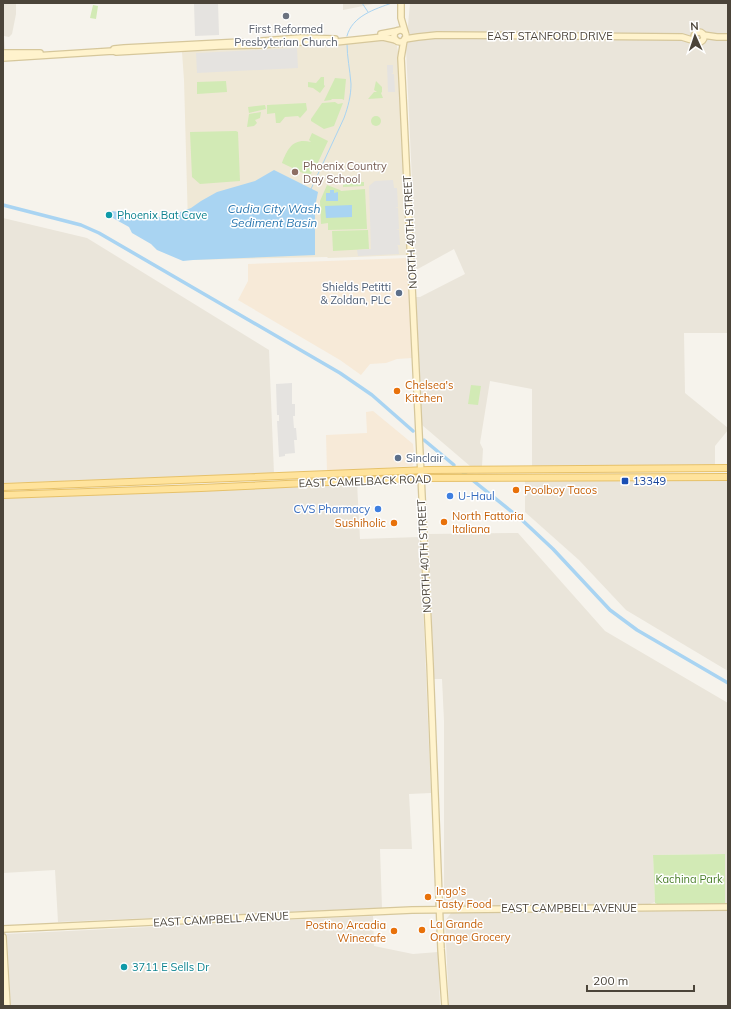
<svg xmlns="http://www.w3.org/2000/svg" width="731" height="1009" viewBox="0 0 731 1009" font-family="Mulish,sans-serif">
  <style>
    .residential { fill: #eae5da }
    .commercial { fill: #f7ead8 }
    .education { fill: #efe8d6 }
    .green { fill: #d2eab5 }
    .parking { fill: #e5e3e0 }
    .water { fill: #a9d4f2 }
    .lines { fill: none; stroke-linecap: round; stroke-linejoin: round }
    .stream { stroke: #a9d4f2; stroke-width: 1 }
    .canal { stroke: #a9d4f2; stroke-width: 3.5 }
    .secondary-casing { stroke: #d6c79b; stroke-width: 8 }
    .primary-casing { stroke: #e6c16a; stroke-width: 8 }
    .secondary { stroke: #fff3cd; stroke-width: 5.5 }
    .primary { stroke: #ffe39c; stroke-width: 6 }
    .worship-dot { fill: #6b7280; stroke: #fff; stroke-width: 1.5 }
    .education-dot { fill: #8d6e63; stroke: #fff; stroke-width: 1.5 }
    .culture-dot { fill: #0f9aa8; stroke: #fff; stroke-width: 1.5 }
    .service-dot { fill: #5c6f8a; stroke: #fff; stroke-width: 1.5 }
    .food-dot { fill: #e8710a; stroke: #fff; stroke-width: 1.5 }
    .transit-dot { fill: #1a4fb4; stroke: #fff; stroke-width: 1.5 }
    .shop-dot { fill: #3f7fe0; stroke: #fff; stroke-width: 1.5 }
    .labels { text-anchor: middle; stroke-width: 3; stroke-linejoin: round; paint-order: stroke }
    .worship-label { font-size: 11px; fill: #5b616d; stroke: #fff }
    .street-label { font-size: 11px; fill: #4b4439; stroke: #fff }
    .education-label { font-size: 11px; fill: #785e54; stroke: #fff; text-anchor: start }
    .culture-label { font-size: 11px; fill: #0d838f; stroke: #fff; text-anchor: start }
    .service-label { font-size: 11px; fill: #4e5e75; stroke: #fff; text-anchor: end }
    .food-label { font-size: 11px; fill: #c56008; stroke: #fff; text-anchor: start }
    .transit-label { font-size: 11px; fill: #164399; stroke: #fff; text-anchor: start }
    .shop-label { font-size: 11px; fill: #366cbe; stroke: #fff; text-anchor: start }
    .park-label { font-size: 11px; fill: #4a7f2a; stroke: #fff }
    .water-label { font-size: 12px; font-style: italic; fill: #2e7ab2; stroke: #fff }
  </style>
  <rect width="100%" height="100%" fill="#f6f3ec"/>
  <g class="residential">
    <path d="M3 3H16V14L12 34 9 37 4 36 5 50H3Z"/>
    <path d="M343 3H378L343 10Z"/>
    <path d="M410 3H728V333H684L685 393 728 428V430L715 446V465L532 466V389L490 381 480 443 483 449 482 466H470L422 425 415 297H420L465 274 454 249 416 270 406 48Z"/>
    <path d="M3 218 87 238 269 350 274 474 3 483Z"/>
    <path d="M525 480H728V671L626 610 579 560 525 512Z"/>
    <path d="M357 483 360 539 419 537 422 580 431 793 409 794 412 849H380L382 908 58 922 55 870 3 873V498L223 490Z"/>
    <path d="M518 533 605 631 728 703V904H725V854L653 855 655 902 647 905 450 906 444 900V721L442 679H434L428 534Z"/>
    <path d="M728 911V1006H449L445 921 451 913Z"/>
    <path d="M373 916 374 946 413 954 438 952 440 1006H11L7 934Z"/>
  </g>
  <g class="commercial">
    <path d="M408 258 412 358 397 359 386 363 370 364 361 375 340 360 238 300 248 281V264Z"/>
    <path d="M373 411 413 444 415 463 412 466 327 471 326 435 367 433 366 412Z"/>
  </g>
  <path class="education" d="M388 39 396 42 398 51 403 145 407 255 328 258 327 257 189 260 184 80 182 52 184 50Z"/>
  <g class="green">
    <path d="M93 5 98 6 96 19 90 18Z"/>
    <path d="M321 77H324V85L325 86 320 93 313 88 308 87V82L316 83Z"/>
    <path d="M335 78 346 79 344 100 342 99H332L331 100 324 101Z"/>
    <path d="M226 81 227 92 197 94V82Z"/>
    <path d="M376 81 382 87V92L381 93 383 98 368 99 374 92H377L374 90Z"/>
    <path d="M335 102 338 104 343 103 334 126 324 129 311 121V119L322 103Z"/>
    <path d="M306 103 307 110 300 118 298 116 285 117 280 123H276L275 113 267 114V105Z"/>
    <path d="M265 105 266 109 249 113 248 107Z"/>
    <path d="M261 112 260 118 255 120 257 123 254 126 247 127 249 114Z"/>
    <circle cx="376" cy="121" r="5"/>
    <path d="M236 131 238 132 240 181 200 184 192 177 190 132Z"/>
    <path d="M312 133 328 141 314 171H312L311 174 307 175 282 163C288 148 293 138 311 142L309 140Z"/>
    <path d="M358 180 359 182H364V186L343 187V181Z"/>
    <path d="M327 185 340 190 341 191 365 189 367 229 328 230V223L321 224 320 201Z"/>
    <path d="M368 230 369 249 333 251 332 231Z"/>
    <path d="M471 385 481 386 478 405 468 404Z"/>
    <path d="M725 854V904L659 905 655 903 653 855Z"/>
  </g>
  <g class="parking">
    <path d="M194 3H218L219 35 195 36Z"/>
    <path d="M297 48 298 68 197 73 196 53Z"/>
    <path d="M387 65H393V73L391 74H394L395 92H388Z"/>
    <path d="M393 180 394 188H397L398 207H395L398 208 399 229H396L399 230 400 245H397L398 246 399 254 358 256 357 250 371 249 369 186 375 181Z"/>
    <path d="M292 383V404H295V416H293L294 428H296L297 440H294L295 453 285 454V456L279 457 277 421H279V415H277L276 384Z"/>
  </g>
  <g class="water">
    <path d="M274 170 318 192 315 207V255L193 260 183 261 157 250 151 244 132 233 129 227 111 217 112 211 173 219 175 214 191 208 201 201 217 192 255 181Z"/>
    <path d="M330 190H334V193L338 192V201H326V193H330Z"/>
    <path d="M352 205V217L326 218 325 206Z"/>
  </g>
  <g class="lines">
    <g class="stream">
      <path d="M362 3 368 12"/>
      <path d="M347 36C352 16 375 9 392 3"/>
      <path d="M311 189 344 118C348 107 351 96 351 84 350 70 347 57 347 44"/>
    </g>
    <g class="canal">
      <path d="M3 205 81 225 99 233 340 373 372 395 413 431"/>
      <path d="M424 440 454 465"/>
      <path d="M460 470 522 520 553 549 610 610 637 630 728 683"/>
    </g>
    <g class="secondary-casing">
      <g id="secondary">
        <path d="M401 3V18L405 32"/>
        <circle cx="400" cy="36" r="6"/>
        <circle cx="699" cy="37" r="5"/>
        <path d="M381 34 397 31"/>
        <path d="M703 35 717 37H728"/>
        <path d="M405 39 418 37 437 35 682 37 695 41"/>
        <path d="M404 40 401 58 403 98 430 664 441 949 445 1006"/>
        <path d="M262 41 301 38 335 39"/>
        <path d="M114 49 124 48 241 42"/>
        <path d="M3 53H40"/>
        <path d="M3 58 113 51 116 52 219 46 259 45 301 42H336L383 37 396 40"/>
        <path d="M3 929 412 910 728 907"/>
        <path d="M3 937 7 1006"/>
      </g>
    </g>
    <g class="primary-casing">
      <g id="primary">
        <path d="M3 487 428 470 728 468"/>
        <path d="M3 495 201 488 413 478 728 477"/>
      </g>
    </g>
    <use href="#secondary" class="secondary"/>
    <use href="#primary" class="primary"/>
  </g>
  <circle class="worship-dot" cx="286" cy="16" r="4"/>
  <circle class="education-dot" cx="295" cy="172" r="4"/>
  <g class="culture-dot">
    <circle cx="109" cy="215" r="4"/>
    <circle cx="124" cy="967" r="4"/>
  </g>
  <g class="service-dot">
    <circle cx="399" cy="293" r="4"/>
    <circle cx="398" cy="458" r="4"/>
  </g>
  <g class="food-dot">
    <circle cx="397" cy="391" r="4"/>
    <circle cx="516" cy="490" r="4"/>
    <circle cx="444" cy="522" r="4"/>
    <circle cx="394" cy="523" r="4"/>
    <circle cx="428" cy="897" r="4"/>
    <circle cx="422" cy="930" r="4"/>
    <circle cx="394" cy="931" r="4"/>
  </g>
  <rect class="transit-dot" x="621" y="477" width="8" height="8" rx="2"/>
  <g class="shop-dot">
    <circle cx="450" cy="496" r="4"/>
    <circle cx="378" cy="509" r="4"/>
  </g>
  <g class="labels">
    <g class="worship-label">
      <text x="286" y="33">First Reformed<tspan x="286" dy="13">Presbyterian Church</tspan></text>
    </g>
    <g class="street-label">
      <text x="550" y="40">EAST STANFORD DRIVE</text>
      <text transform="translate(410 232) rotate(-93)" y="4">NORTH 40TH STREET</text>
      <text transform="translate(365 481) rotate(-2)" y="4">EAST CAMELBACK ROAD</text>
      <text transform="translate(424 556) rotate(-93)" y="4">NORTH 40TH STREET</text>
      <text x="569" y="912">EAST CAMPBELL AVENUE</text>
      <text transform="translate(221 919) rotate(-3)" y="4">EAST CAMPBELL AVENUE</text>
    </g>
    <g class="education-label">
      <text x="303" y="170">Phoenix Country<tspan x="303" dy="13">Day School</tspan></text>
    </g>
    <g class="culture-label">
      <text x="117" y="219">Phoenix Bat Cave</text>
      <text x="132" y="971">3711 E Sells Dr</text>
    </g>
    <g class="service-label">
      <text x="391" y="291">Shields Petitti<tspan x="391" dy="13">&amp; Zoldan, PLC</tspan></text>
      <text x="406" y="462" text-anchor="start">Sinclair</text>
    </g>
    <g class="food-label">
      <text x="405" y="389">Chelsea's<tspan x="405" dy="13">Kitchen</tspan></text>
      <text x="524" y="494">Poolboy Tacos</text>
      <text x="452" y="520">North Fattoria<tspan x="452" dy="13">Italiana</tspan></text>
      <text x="386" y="527" text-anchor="end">Sushiholic</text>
      <text x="436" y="895">Ingo's<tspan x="436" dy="13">Tasty Food</tspan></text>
      <text x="430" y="928">La Grande<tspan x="430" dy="13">Orange Grocery</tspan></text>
      <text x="386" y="929" text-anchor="end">Postino Arcadia<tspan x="386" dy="13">Winecafe</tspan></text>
    </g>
    <g class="transit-label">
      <text x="633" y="485">13349</text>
    </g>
    <g class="shop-label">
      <text x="458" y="500">U-Haul</text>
      <text x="370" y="513" text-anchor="end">CVS Pharmacy</text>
    </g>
    <g class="park-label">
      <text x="689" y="883">Kachina Park</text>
    </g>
    <g class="water-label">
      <text x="274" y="213">Cudia City Wash<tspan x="274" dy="14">Sediment Basin</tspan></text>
    </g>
  </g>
  <rect width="731" height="1009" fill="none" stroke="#4b4439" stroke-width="8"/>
  <g transform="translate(695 36) rotate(357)" stroke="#ffffff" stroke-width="3" paint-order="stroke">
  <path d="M0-3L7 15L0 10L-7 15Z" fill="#4b4439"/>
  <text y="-6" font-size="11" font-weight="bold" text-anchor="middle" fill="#4b4439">N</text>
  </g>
  <path d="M587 985v6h107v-6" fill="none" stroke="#4b4439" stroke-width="2"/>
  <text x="593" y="985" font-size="12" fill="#4b4439" stroke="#ffffff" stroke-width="3" paint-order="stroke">200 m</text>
</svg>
